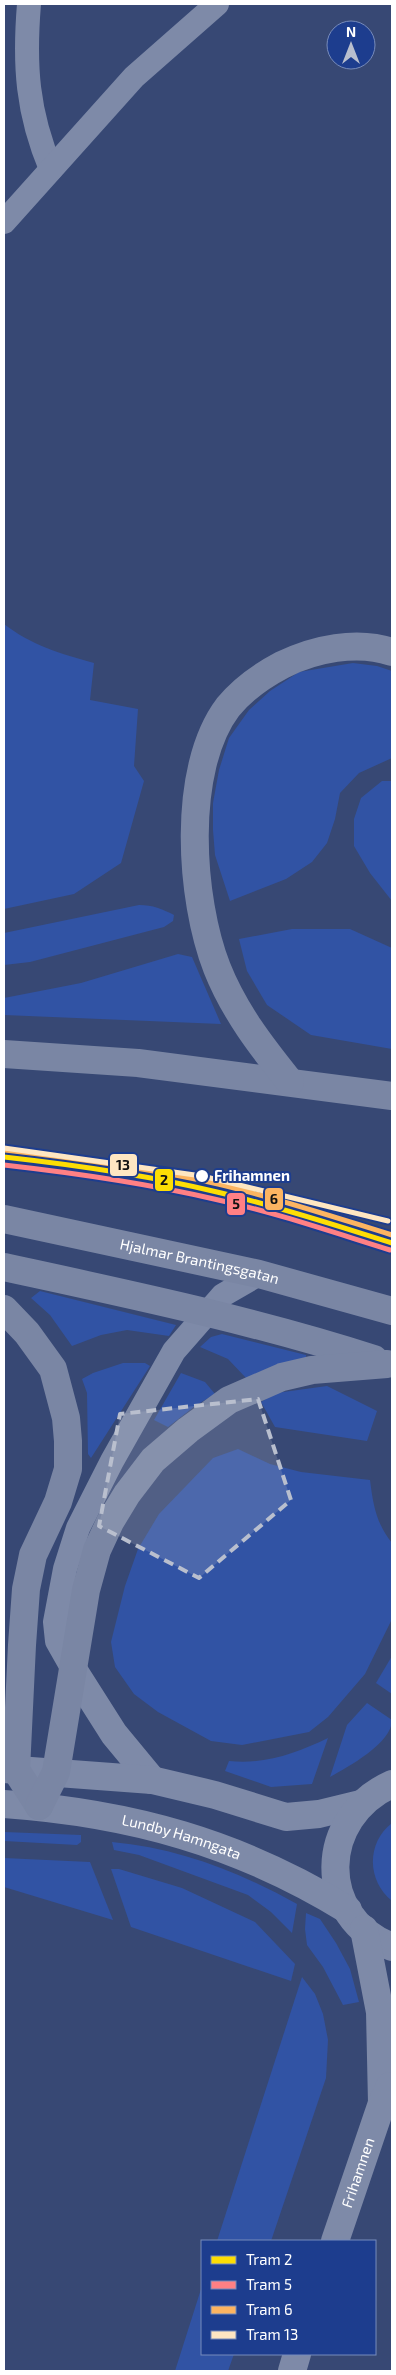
<svg xmlns="http://www.w3.org/2000/svg" width="396" height="2375" viewBox="0 0 396 2375" font-family="'Exo 2',sans-serif">
  <style>
    .green { fill: #3153a4 }
    .lines { fill: none; stroke-linecap: round; stroke-linejoin: round }
    .lane { stroke: #7e8aa8; stroke-width: 24 }
    .street { stroke: #7e8aa8; stroke-width: 28 }
    .secondary { stroke: #7a86a4; stroke-width: 28 }
    .tram-1-casing { stroke: #1d3d8e; stroke-width: 9 }
    .tram-2-casing { stroke: #1d3d8e; stroke-width: 9 }
    .tram-3-casing { stroke: #1d3d8e; stroke-width: 9 }
    .tram-4-casing { stroke: #1d3d8e; stroke-width: 9 }
    .tram-1 { stroke: #fddd04; stroke-width: 5 }
    .tram-2 { stroke: #ff8084; stroke-width: 5 }
    .tram-3 { stroke: #fcb461; stroke-width: 5 }
    .tram-4 { stroke: #fee6c2; stroke-width: 5 }
    .marked { fill: #b9bfce; fill-opacity: 0.2; stroke: #b9bfce; stroke-width: 4; stroke-dasharray: 10 6; stroke-linejoin: round }
    .stop-dot { fill: #fff; stroke: #1d3d8e; stroke-width: 2 }
    .labels { text-anchor: middle; stroke-width: 4; stroke-linejoin: round; paint-order: stroke }
    .stop-label { font-size: 15px; font-weight: bold; fill: #fff; stroke: #1d3d8e; text-anchor: start }
    .street-label { font-size: 15px; fill: #fff; stroke: #1d3d8e }
    .line-badge { stroke: #1d3d8e; stroke-width: 2 }
    .pale-badge-label { font-size: 14px; text-anchor: middle; font-weight: bold; fill: #111 }
  </style>
  <rect width="100%" height="100%" fill="#374874"/>
  <g class="green">
    <path d="M4 624C31 645 61 654 94 663L90 700 138 709 134 766 144 781 121 863 74 894 4 909Z"/>
    <path d="M353 663 377 666 392 671V758L359 773 340 793 335 819 327 843 312 862 286 879 230 901 215 855 213 830V803L219 770 229 738 249 710 270 691 299 672Z"/>
    <path d="M382 781H392V901L370 873 354 846V819L361 798Z"/>
    <path d="M139 905C153 905 162 909 174 915L173 921 164 927 30 962 4 965V933Z"/>
    <path d="M292 929H350L392 948V1049L311 1035 267 1005 247 971 239 939Z"/>
    <path d="M178 954 192 957 221 1024 4 1015V998L81 983Z"/>
    <path d="M40 1291 176 1325 169 1336 127 1330 101 1335 72 1346 50 1315 31 1298Z"/>
    <path d="M222 1334 306 1355V1359L247 1379 228 1359 200 1347 211 1337Z"/>
    <path d="M123 1363H145L150 1366 91 1458 88 1454 87 1393 82 1379 93 1373Z"/>
    <path d="M181 1373 205 1382 215 1394 195 1406 168 1427 154 1420Z"/>
    <path d="M327 1386 377 1411 367 1441 275 1427 261 1402 276 1393Z"/>
    <path d="M238 1449 270 1464 301 1472 370 1480C373 1504 376 1523 392 1543V1619L365 1674 328 1717 309 1732 242 1745 211 1741 158 1712 134 1694 115 1667 111 1642 125 1586 138 1549 159 1514 213 1458Z"/>
    <path d="M392 1656V1694L376 1683Z"/>
    <path d="M367 1703 392 1720C392 1743 348 1767 330 1777L347 1725Z"/>
    <path d="M328 1738 312 1784 271 1787 225 1771 229 1761C264 1765 297 1753 328 1738Z"/>
    <path d="M392 1823V1901C367 1881 366 1843 392 1823Z"/>
    <path d="M4 1832 81 1835V1842L77 1845 4 1841Z"/>
    <path d="M112 1842C178 1848 240 1872 297 1904L292 1933 271 1912 248 1895 139 1855 114 1850Z"/>
    <path d="M4 1858 90 1862 113 1920 4 1887Z"/>
    <path d="M111 1869H119L182 1888 255 1922 295 1964 291 1981 131 1927Z"/>
    <path d="M306 1913 320 1919 336 1943 350 1969 359 2002 343 2005 323 1967 307 1945 305 1929Z"/>
    <path d="M302 1977 315 1994 323 2014 328 2040 326 2078 271 2241H217Z"/>
    <path d="M202 2286V2354H234L228 2371H175Z"/>
  </g>
  <g class="lines">
    <g class="lane">
      <path d="M29 4C24 65 27 112 51 169"/>
      <path d="M4 222 134 77 217 4"/>
      <path d="M74 1671 57 1641 55 1622 65 1569 78 1528 112 1461 174 1351 223 1295 259 1274"/>
    </g>
    <g class="street">
      <path d="M74 1671 114 1734 152 1780"/>
      <path d="M4 1769 152 1780 215 1795 286 1817 319 1814 360 1804"/>
      <path d="M392 1784C318 1817 315 1917 392 1947"/>
      <path id="s1" d="M4 1804C131 1813 239 1843 348 1910"/>
      <path d="M364 1929 380 2012 382 2103"/>
      <path id="s2" d="M335 2241 382 2103 390 2086"/>
      <path d="M292 2371 297 2354"/>
    </g>
    <g class="secondary">
      <path d="M4 1054 138 1063 392 1096"/>
      <path d="M290 1082C261 1046 234 1011 217 968 190 899 181 769 228 707 242 690 263 675 282 665 314 649 357 640 392 652"/>
      <path id="s3" d="M4 1219 259 1274 392 1311"/>
      <path d="M4 1267C128 1294 253 1320 374 1359"/>
      <path d="M4 1309 27 1333 53 1369 66 1418 68 1441V1469L58 1502 33 1555 26 1589 22 1645 16 1770 39 1806"/>
      <path d="M39 1806 56 1772 86 1590 97 1550 110 1522 127 1494 153 1460 188 1430 229 1400 282 1377 312 1370 387 1364"/>
    </g>
    <g class="tram-1-casing">
      <path id="tram-1" d="M4 1157C76 1165 147 1175 217 1192 277 1206 334 1225 392 1243"/>
    </g>
    <g class="tram-2-casing">
      <path id="tram-2" d="M4 1165C75 1173 145 1183 214 1199 274 1212 332 1232 390 1250"/>
    </g>
    <g class="tram-3-casing">
      <path id="tram-3" d="M5 1150C76 1158 148 1168 218 1184 277 1198 334 1217 392 1235"/>
    </g>
    <g class="tram-4-casing">
      <path id="tram-4" d="M4 1148 202 1176 388 1221"/>
    </g>
    <use href="#tram-1" class="tram-1"/>
    <use href="#tram-2" class="tram-2"/>
    <use href="#tram-3" class="tram-3"/>
    <use href="#tram-4" class="tram-4"/>
  </g>
  <path class="marked" d="M258 1399 291 1500 199 1578 99 1526 120 1414Z"/>
  <circle class="stop-dot" cx="202" cy="1176" r="7"/>
  <g class="labels">
    <g class="stop-label">
      <text x="214" y="1181">Frihamnen</text>
    </g>
    <g class="street-label">
      <text dy="5" stroke="none"><textPath href="#s3" startOffset="200">Hjalmar Brantingsgatan</textPath></text>
      <text dy="5" stroke="none"><textPath href="#s1" startOffset="181">Lundby Hamngata</textPath></text>
      <text dy="5" stroke="none"><textPath href="#s2" startOffset="72">Frihamnen</textPath></text>
    </g>
  </g>
  <g class="line-badge">
    <rect x="109" y="1153" width="29" height="24" rx="5" fill="#fee6c2"/>
    <rect x="154" y="1168" width="20" height="24" rx="5" fill="#fddd04"/>
    <rect x="264" y="1187" width="20" height="24" rx="5" fill="#fcb461"/>
    <rect x="226" y="1192" width="20" height="24" rx="5" fill="#ff8084"/>
  </g>
  <g class="pale-badge-label">
    <text x="123" y="1170">13</text>
    <text x="164" y="1185">2</text>
    <text x="274" y="1204">6</text>
    <text x="236" y="1209">5</text>
  </g>
  <rect width="396" height="2375" fill="none" stroke="#ffffff" stroke-width="10"/>
  <rect x="201" y="2240" width="175" height="115" fill="#1d3d8e" stroke="#778bbb"/>
  <rect x="211" y="2256" width="25" height="8" fill="#fddd04" stroke="#778bbb"/>
  <text x="246" y="2265" font-size="15" fill="#ffffff">Tram 2</text>
  <rect x="211" y="2281" width="25" height="8" fill="#ff8084" stroke="#778bbb"/>
  <text x="246" y="2290" font-size="15" fill="#ffffff">Tram 5</text>
  <rect x="211" y="2306" width="25" height="8" fill="#fcb461" stroke="#778bbb"/>
  <text x="246" y="2315" font-size="15" fill="#ffffff">Tram 6</text>
  <rect x="211" y="2331" width="25" height="8" fill="#fee6c2" stroke="#778bbb"/>
  <text x="246" y="2340" font-size="15" fill="#ffffff">Tram 13</text>
  <g transform="translate(351 45)"><circle r="24" fill="#1d3d8e" stroke="#778bbb"/>
  <path d="M0-4L9 19L0 12L-9 19Z" fill="#b9bfce"/>
  <text y="-8" font-size="14" font-weight="bold" text-anchor="middle" fill="#ffffff">N</text>
  </g>
</svg>
